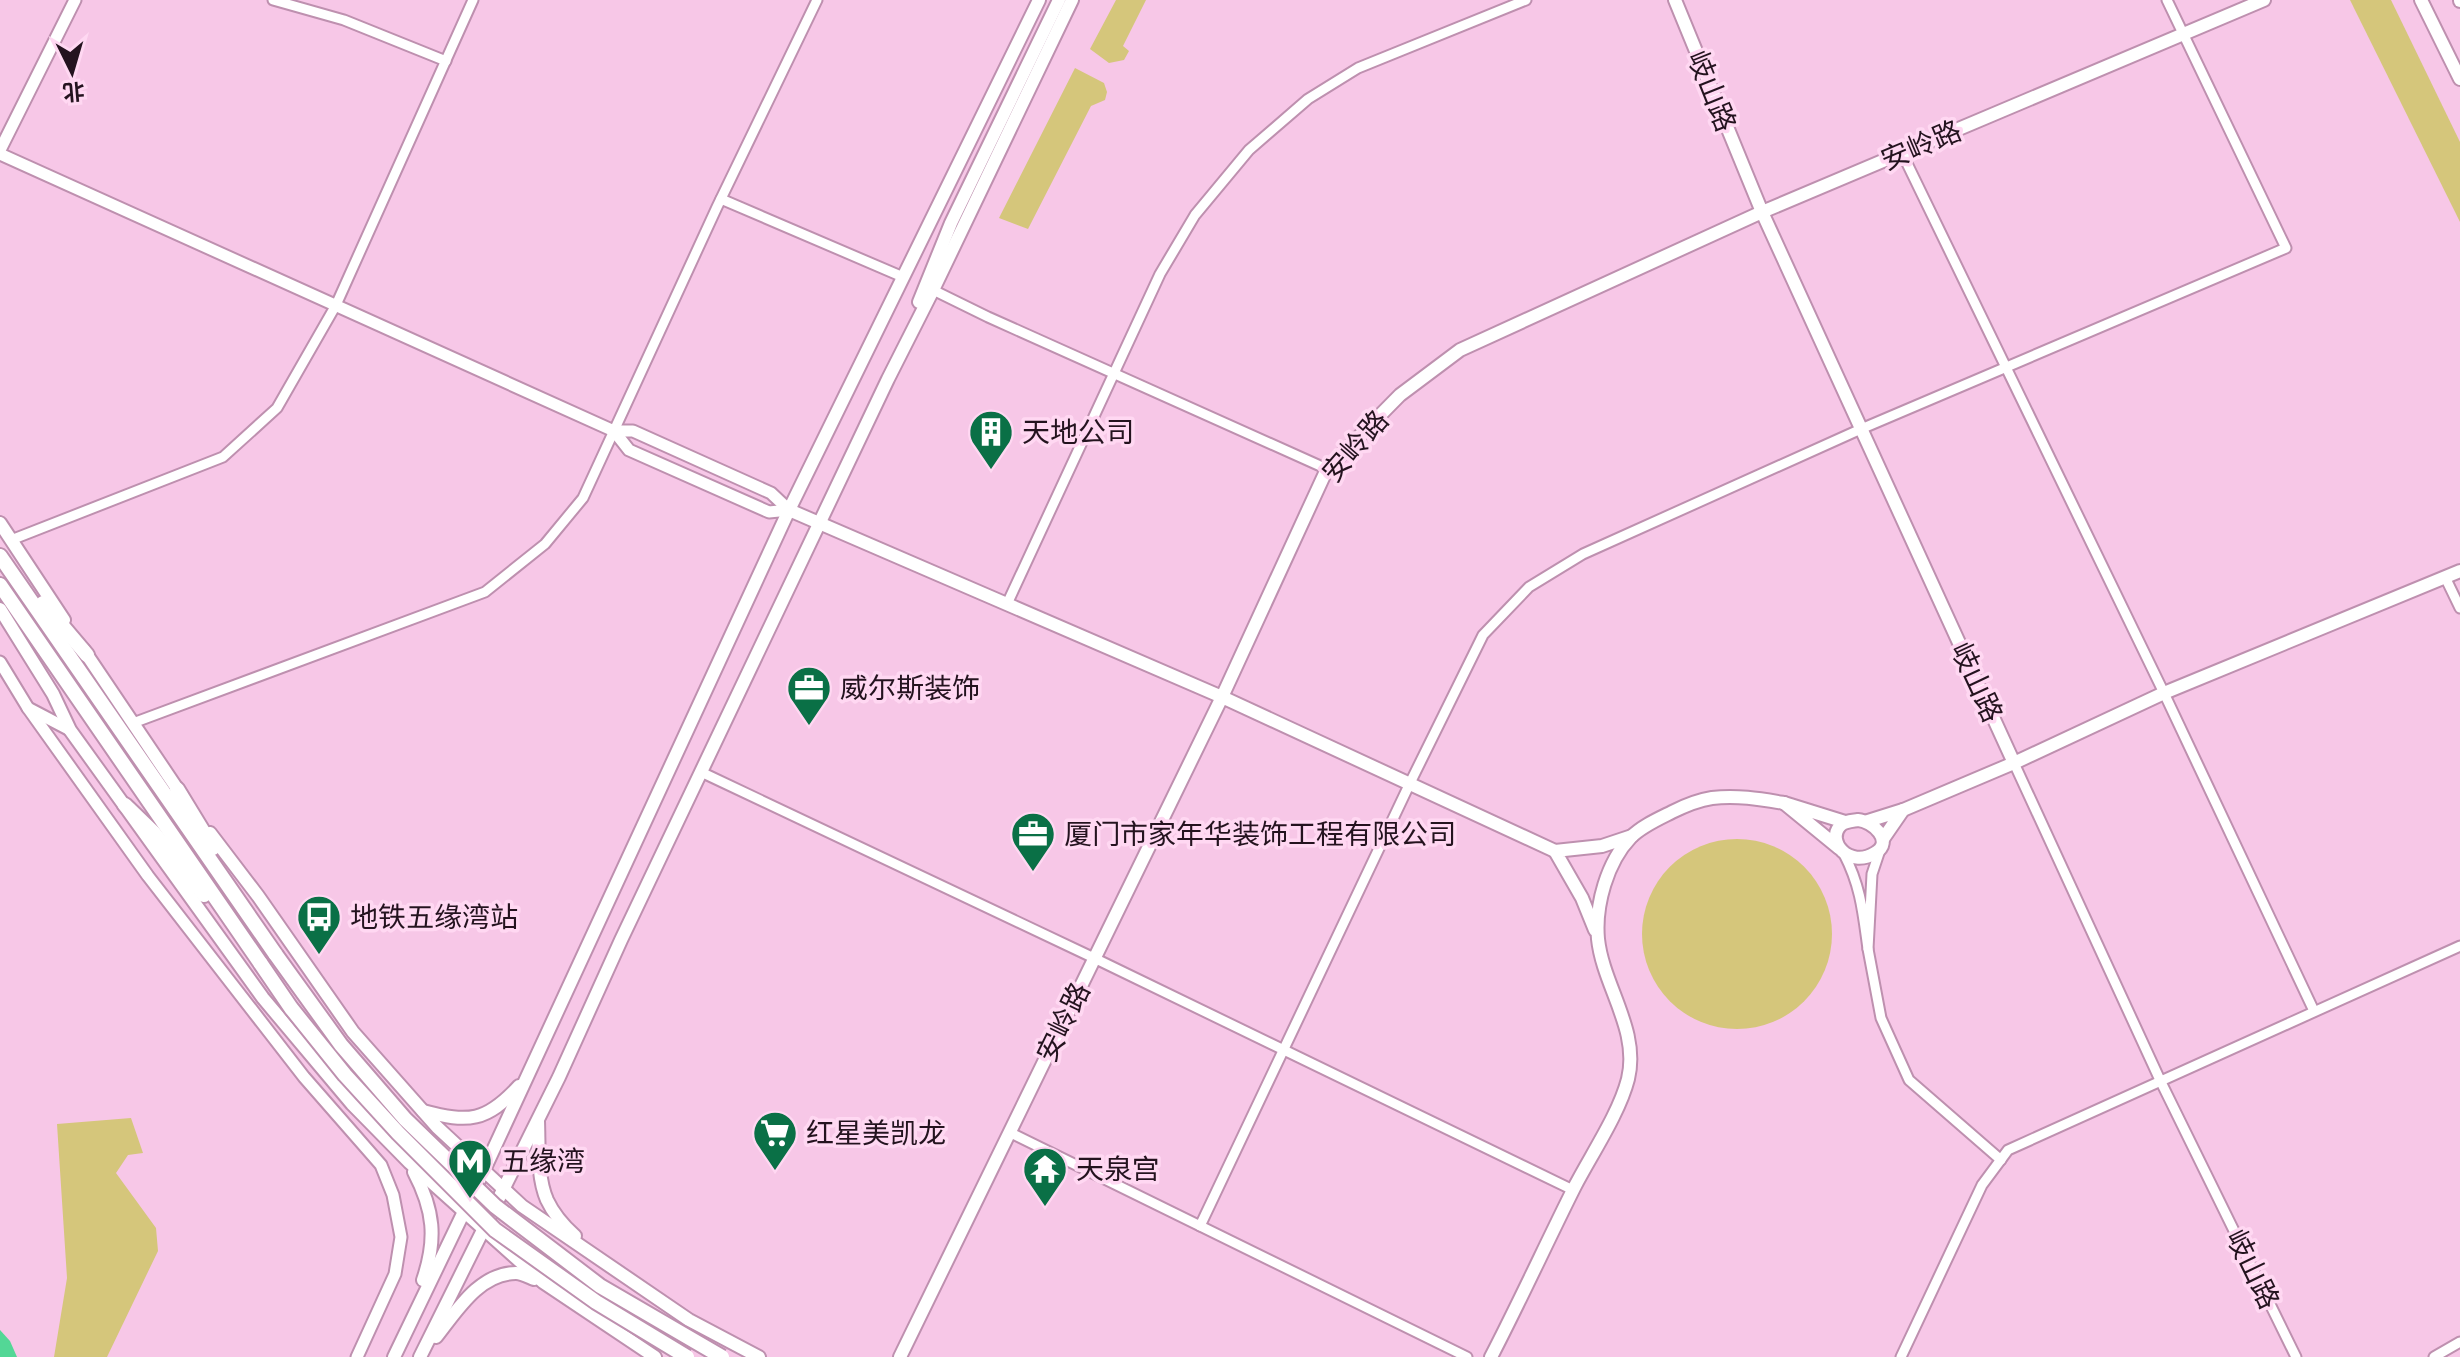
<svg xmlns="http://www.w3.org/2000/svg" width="2460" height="1357" viewBox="0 0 2460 1357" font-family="'Open Sans','Noto Sans SC',sans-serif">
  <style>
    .green { fill: #d5c67b }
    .water { fill: #53d796 }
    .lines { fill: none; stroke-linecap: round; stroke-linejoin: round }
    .minor-casing { stroke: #be90af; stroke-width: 13 }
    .tertiary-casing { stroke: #be90af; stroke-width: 15 }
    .secondary-casing { stroke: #be90af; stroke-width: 16 }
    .trunk-casing { stroke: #be90af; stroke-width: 18 }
    .minor { stroke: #fff; stroke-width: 9 }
    .tertiary { stroke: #fff; stroke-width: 11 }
    .secondary { stroke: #fff; stroke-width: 12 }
    .trunk { stroke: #fff; stroke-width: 14 }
    .trunk-bridge-casing { stroke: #be90af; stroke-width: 18; stroke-linecap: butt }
    .trunk-bridge { stroke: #fff; stroke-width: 14 }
    .labels { text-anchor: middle; stroke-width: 7; stroke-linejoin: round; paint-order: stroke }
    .street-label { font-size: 28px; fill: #24131f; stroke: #ffd8f2 }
    .poi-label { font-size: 28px; fill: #24131f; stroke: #ffd8f2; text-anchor: start }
  </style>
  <rect width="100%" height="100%" fill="#f7c7e7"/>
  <g class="green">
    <path d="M1116 0H1146L1123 46 1129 51 1124 60 1109 63 1090 49Z"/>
    <path d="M2350 0H2391L2460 142V222Z"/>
    <path d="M1075 68 1104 83 1107 92 1105 100 1091 106 1028 229 999 218Z"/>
    <circle cx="1737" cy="934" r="95"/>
    <path d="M131 1118 143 1153 128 1155 116 1173 156 1228 158 1251 107 1357H54L67 1278 57 1124Z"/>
  </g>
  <path class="water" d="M0 1330 10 1341 17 1357H0Z"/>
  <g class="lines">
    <g class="minor-casing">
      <g id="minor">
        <path d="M273 0 344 20 446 61"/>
        <path d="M1902 153 2164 693 2314 1011"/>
        <path d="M721 199 903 277"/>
        <path d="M933 290 988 317 1327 469"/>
        <path d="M11 540 223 457 277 408 336 305 473 0"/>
        <path d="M2445 577 2460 608"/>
        <path d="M1007 604 1160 274 1195 215 1249 150 1308 99 1358 68 1526 0"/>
        <path d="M133 723 485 592 545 544 583 498 717 207 817 0"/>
        <path d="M2014 763 2160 1080 2296 1357"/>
        <path d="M701 772 1094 958 1573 1190"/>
        <path d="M1844 854C1861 887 1863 913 1868 949L1872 874 1880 850"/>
        <path d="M1868 949 1881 1018 1909 1080 2001 1160"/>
        <path d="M1009 1132 1467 1357"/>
        <path d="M1200 1226 1410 783 1483 635 1529 587 1583 554 1861 429 2286 248 2167 0"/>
        <path d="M1901 1357 1982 1185 2008 1150 2460 946"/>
        <path d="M2434 1357 2460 1342"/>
      </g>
    </g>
    <g class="tertiary-casing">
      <g id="tertiary">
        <path d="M0 150 75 0"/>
        <path d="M0 154 614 431H633L771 493 789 510"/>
        <path d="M614 431 629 450 769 512 789 510"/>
        <path d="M0 662 28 708 70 730"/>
        <path d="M28 708 148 876 304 1077 381 1165 393 1195 401 1237 395 1274 357 1357"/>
      </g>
    </g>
    <g class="secondary-casing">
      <g id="secondary">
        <path d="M1675 0 1762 212 2014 763"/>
        <path d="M2421 0 2460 79"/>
        <path d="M2460 0V1"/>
        <path d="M919 302 951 223 1059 0"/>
        <path d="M789 510 1222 697 1555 851"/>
        <path d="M0 523 64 620"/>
        <path d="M0 609 53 694 70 730 263 998 352 1104 409 1162 543 1282 655 1357"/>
        <path d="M83 649 182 796"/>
        <path d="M1903 810 2014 763 2164 693 2460 571"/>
        <path d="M1858 820C1872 821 1895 841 1875 853 1849 869 1826 841 1840 826 1844 821 1852 821 1858 820Z"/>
        <path d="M1868 821 1903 810 1883 839"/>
        <path d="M210 833 258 896 353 1032 437 1127 522 1206 689 1320 759 1357"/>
        <path d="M1839 848 1784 803 1845 822"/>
        <path d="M1595 930 1582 898 1555 851 1602 846 1632 836"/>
        <path d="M423 1111C469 1123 486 1122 519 1086"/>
        <path d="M538 1121C539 1146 537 1177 547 1200 553 1213 564 1226 575 1236"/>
        <path d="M414 1172C434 1210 437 1239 423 1280"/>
        <path d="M436 1337C456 1312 479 1273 516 1273 521 1273 529 1277 534 1279"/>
        <path d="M394 1357 484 1170 789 510 1039 0"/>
        <path d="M420 1357 559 1077 621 940 888 379 933 290 1072 0"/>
        <path d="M900 1357 1222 697 1327 469 1400 395 1460 350 1762 212 2264 0"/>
        <path d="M1491 1357C1520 1301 1546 1244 1574 1188 1591 1155 1619 1114 1628 1079 1640 1030 1603 986 1598 939 1595 905 1607 862 1631 837 1642 826 1658 819 1672 812 1684 806 1699 800 1712 798 1737 795 1760 799 1784 803"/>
      </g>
    </g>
    <g class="trunk-casing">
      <g id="trunk">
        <path d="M0 556 276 955"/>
        <path d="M0 585 261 964"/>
        <path d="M43 603 87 655"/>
        <path d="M177 789 213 848"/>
        <path d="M125 805 153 832 204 895"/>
      </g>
    </g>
    <use href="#minor" class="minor"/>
    <use href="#tertiary" class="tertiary"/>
    <use href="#secondary" class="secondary"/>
    <use href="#trunk" class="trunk"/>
    <g class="trunk-bridge-casing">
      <g id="trunk-bridge">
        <path d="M276 955 341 1045 405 1119 495 1206 600 1286 722 1357"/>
        <path d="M261 964 291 1008 345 1075 398 1133 495 1230 596 1302 687 1357"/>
      </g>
    </g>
    <use href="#trunk-bridge" class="trunk-bridge"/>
  </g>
  <defs>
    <g id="building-pin" transform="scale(2.3)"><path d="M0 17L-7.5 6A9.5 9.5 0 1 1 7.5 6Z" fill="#0a7046" stroke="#ffd8f2"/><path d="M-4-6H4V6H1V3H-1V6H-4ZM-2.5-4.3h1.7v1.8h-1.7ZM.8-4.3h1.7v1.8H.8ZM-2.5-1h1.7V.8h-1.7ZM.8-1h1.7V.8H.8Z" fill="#fff"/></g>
    <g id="office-pin" transform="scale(2.3)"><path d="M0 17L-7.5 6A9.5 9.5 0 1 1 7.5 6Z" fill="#0a7046" stroke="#ffd8f2"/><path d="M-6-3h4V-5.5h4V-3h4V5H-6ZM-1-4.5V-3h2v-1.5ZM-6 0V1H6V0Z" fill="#fff"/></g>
    <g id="bus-pin" transform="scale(2.3)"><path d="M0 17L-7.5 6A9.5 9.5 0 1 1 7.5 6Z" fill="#0a7046" stroke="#ffd8f2"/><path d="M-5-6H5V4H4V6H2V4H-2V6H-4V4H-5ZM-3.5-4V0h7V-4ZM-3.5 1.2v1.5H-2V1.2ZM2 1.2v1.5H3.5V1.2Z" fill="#fff"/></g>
    <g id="supermarket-pin" transform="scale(2.3)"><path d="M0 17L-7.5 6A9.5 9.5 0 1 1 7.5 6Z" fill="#0a7046" stroke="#ffd8f2"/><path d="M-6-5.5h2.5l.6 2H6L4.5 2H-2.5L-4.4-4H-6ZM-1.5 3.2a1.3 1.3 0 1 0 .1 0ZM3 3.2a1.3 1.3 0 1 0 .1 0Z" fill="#fff"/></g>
    <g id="metro-pin" transform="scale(2.3)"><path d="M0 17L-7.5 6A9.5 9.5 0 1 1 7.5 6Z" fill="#0a7046" stroke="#ffd8f2"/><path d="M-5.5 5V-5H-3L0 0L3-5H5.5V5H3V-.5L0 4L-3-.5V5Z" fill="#fff"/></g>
    <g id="temple-pin" transform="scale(2.3)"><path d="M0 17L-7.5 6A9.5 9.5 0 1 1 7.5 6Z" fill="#0a7046" stroke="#ffd8f2"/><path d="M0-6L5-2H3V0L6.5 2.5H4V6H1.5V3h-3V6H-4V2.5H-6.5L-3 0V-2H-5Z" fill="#fff"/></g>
  </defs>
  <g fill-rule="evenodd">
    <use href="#building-pin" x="991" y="432"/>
    <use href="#office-pin" x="809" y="688"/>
    <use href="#office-pin" x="1033" y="834"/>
    <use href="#bus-pin" x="319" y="917"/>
    <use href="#supermarket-pin" x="775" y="1133"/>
    <use href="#metro-pin" x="470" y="1161"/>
    <use href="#temple-pin" x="1045" y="1169"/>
  </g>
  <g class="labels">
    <g class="street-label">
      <text transform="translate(1712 91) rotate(68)" y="10">岐山路</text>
      <text transform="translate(1921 145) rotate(-23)" y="10">安岭路</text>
      <text transform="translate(1355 446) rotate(-49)" y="10">安岭路</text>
      <text transform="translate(1977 682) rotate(65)" y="10">岐山路</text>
      <text transform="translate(1063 1022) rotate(-64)" y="10">安岭路</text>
      <text transform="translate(2253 1269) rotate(64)" y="10">岐山路</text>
    </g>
    <g class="poi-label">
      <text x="1022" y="442">天地公司</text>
      <text x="840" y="698">威尔斯装饰</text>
      <text x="1064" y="844">厦门市家年华装饰工程有限公司</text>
      <text x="350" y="927">地铁五缘湾站</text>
      <text x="806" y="1143">红星美凯龙</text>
      <text x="501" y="1171">五缘湾</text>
      <text x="1076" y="1179">天泉宫</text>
    </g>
  </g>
  <g transform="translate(72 72) rotate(175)" stroke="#ffd8f2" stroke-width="6" paint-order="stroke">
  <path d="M0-6L14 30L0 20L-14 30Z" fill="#24131f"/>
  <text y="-12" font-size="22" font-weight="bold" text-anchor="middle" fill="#24131f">北</text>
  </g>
</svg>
